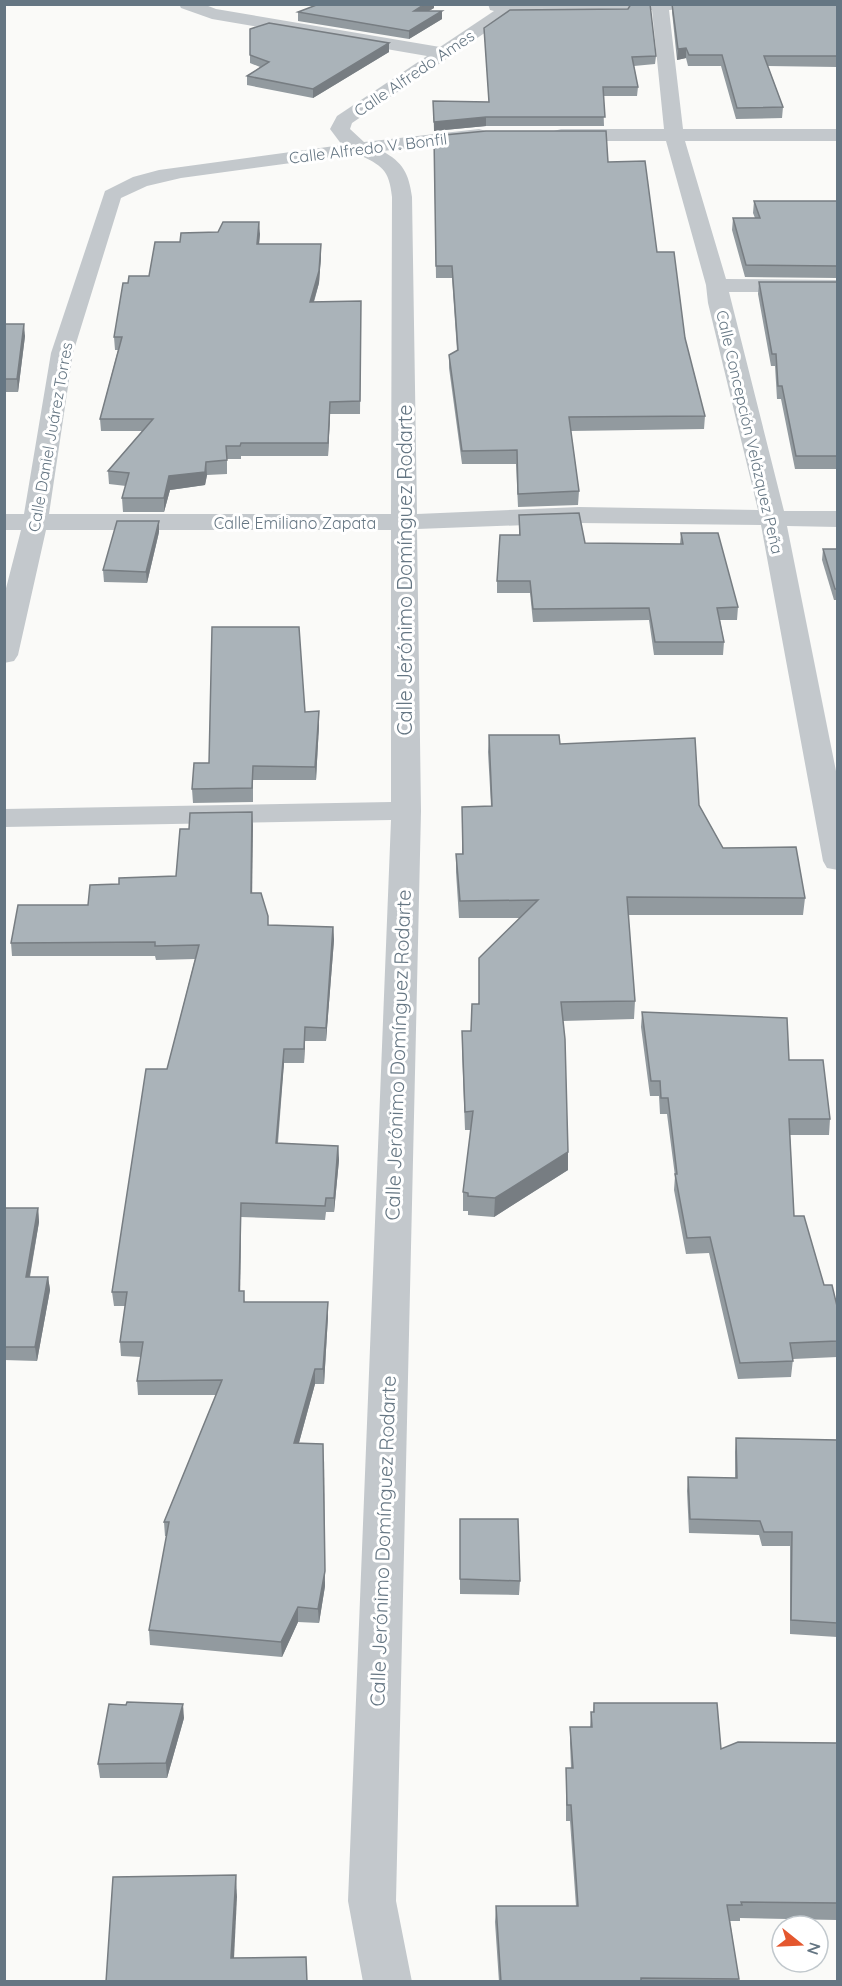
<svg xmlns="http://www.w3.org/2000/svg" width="842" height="1986" viewBox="0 0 842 1986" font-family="Quicksand,sans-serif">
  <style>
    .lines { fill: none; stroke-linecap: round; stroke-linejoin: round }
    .minor { fill: #c3c8cc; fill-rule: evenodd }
    .wall { fill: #929a9f }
    .shaded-wall { fill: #777d82 }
    .building { fill: #aab3b9; stroke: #777d82; stroke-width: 1.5 }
    .labels { text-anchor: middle; stroke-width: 6; stroke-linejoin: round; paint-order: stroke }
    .far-street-label { font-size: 16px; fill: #657683; stroke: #fff }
    .street-label { font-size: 20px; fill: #657683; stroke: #fff }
  </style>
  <rect width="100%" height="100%" fill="#fafaf8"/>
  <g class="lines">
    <path class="minor" d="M179 4H203L216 9 440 47 494 11 490 10 488 4H697L689 9 669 10 683 129H838V141H685L726 279 838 280V292H729L784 511H838V527L787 526 838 781V870L827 868 823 861 761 525 579 523 417 529 421 811 396 1901 412 1982H363L348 1901 391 820 4 827V809L391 802V530H46L18 655 14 661 4 663V596L21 530H4V514H24L51 353 105 191 133 177 159 170 342 145 330 129 337 116 427 56 212 19 181 8ZM652 10 664 129H561L554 131 551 135 554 139 561 141H666L706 285 708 303 758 510 579 507 417 514 412 197C409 174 403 162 382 151L479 141 486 139 489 135 486 131 479 129 364 142 350 129 352 123 514 13ZM358 154C382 166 389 169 392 197L391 514H49L73 353 121 198 147 186 181 178Z"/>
  </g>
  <g class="wall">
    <path d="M672 4H837V67L768 66 783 107 782 118 736 119 721 66H688L686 58 677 60 672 12Z"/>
    <path d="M434 8 429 11 442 19 409 39 298 21V12Z"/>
    <path d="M484 28 656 56 655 64 634 66 638 87 637 96H603L604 126H486L434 131 433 101 489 102Z"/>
    <path d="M250 29 389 52 313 98 247 85V76L260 67 250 63Z"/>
    <path d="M434 136 608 162 657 252 685 338 705 416 704 429 571 431 579 491 578 505 518 507 516 464H462L449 368V355L457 351 452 278H436Z"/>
    <path d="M754 201H837V278L745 277 732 230 733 218H755L753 213Z"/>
    <path d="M260 234 259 244 321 256 319 283 314 302 361 301 360 414H330L328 456H241V459H227V474L207 475 205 485 170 490 164 512H123L122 498 126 486 109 484 108 471 142 431H101L100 419 118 350H115L114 337 128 283 149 276 180 242Z"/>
    <path d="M759 282H837V469H795L781 399H777L775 366H771L758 294Z"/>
    <path d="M4 324 25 336 18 392H5L4 394Z"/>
    <path d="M519 515 585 543 680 544 681 533 738 607 737 620H720L724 642 723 655H654L649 620 533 622 530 593H497V581L519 535Z"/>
    <path d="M159 532 147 583 104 582 103 570Z"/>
    <path d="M823 549H837V600H834L822 560Z"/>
    <path d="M319 711V725L316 780H253V802L193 803 192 789 209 763 305 712Z"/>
    <path d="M489 735 560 744 699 805 723 848 805 898 803 915H628L635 1001 634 1019 563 1021 568 1170 494 1217 468 1215V1211H463V1192L471 1130H465L462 1049V1031H471L478 1004 520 918H459L456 872V854H462V807L491 806 488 752Z"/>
    <path d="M252 812V893L268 925 333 927 334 940 326 1041H305L304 1063H284L278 1143 338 1146 339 1160 334 1212H326L325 1220 241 1217 240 1291 245 1302 328 1316 324 1384H315L299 1443 325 1586 319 1623 298 1622 282 1657 150 1645 149 1630 167 1536H165L164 1522 216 1395H138L137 1381 141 1357 121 1356 120 1342 125 1306H114L112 1292 167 1069 195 959 156 960 155 956H12L11 943 88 905 119 884 176 876 189 829Z"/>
    <path d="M642 1012 789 1060 830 1119 829 1135H790L794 1216 824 1285 837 1306V1357L793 1359 791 1377 738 1379 709 1253 686 1254 674 1190 675 1176 667 1114H660L659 1096H650L641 1027Z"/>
    <path d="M4 1208H38L39 1222 30 1277H48L50 1290 37 1361 4 1360Z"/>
    <path d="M736 1438 837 1440V1637L790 1634V1546H762L759 1535 689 1533 687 1491 688 1477 735 1478V1452Z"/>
    <path d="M460 1519 520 1581 519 1595 460 1594Z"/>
    <path d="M594 1703 721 1749 837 1743V1920L740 1918V1921H730L739 1982H499L495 1922 496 1906H576L570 1821H566V1768H571L570 1743V1727H590L591 1712H593Z"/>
    <path d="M184 1718 167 1778H100L98 1764Z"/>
  </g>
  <g class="shaded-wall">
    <path d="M425 4H434V8L414 19V11Z"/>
    <path d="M442 11V19L409 39V31Z"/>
    <path d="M389 43V52L313 98V89Z"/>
    <path d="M686 48V58L677 60 678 49Z"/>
    <path d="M486 117V126L434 131V122Z"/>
    <path d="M259 222 260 234 258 255 257 244Z"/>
    <path d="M321 244V256L319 283 310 314V302Z"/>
    <path d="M24 324 25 336 18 392 17 379Z"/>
    <path d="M330 402V414L328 456V443Z"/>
    <path d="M206 462 207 475 205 485 170 490 164 512V498L169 476Z"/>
    <path d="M159 521V532L147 583 146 572Z"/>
    <path d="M319 711V725L316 780 315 767Z"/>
    <path d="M252 812 253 825 252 906 251 893Z"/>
    <path d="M333 927 334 940 326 1041V1028Z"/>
    <path d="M305 1027V1041L304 1063V1049Z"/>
    <path d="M284 1049V1063L276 1157V1143Z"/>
    <path d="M338 1146 339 1160 334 1212V1198Z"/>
    <path d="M568 1152V1170L494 1217 495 1198Z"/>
    <path d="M241 1203V1217L240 1305 239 1291Z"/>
    <path d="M38 1208 39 1222 27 1291 26 1277Z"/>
    <path d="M48 1277 50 1290 37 1361 35 1347Z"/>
    <path d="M328 1302V1316L324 1384 323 1369Z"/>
    <path d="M315 1369V1384L295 1457 294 1443Z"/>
    <path d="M324 1458 325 1586 319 1623 318 1609Z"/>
    <path d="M298 1607V1622L282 1657 281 1642Z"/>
    <path d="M183 1704 184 1718 167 1778 166 1763Z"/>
    <path d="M236 1875 237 1897 233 1979 231 1958Z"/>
  </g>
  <g class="building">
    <path d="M319 4H425L414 11H442L409 31 298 12Z"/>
    <path d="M631 4H650L656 56 632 57 638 87H603L605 117H486L434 122 433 101 489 102 484 28 510 10 628 9Z"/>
    <path d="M672 4H837V56H764L783 107 737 108 722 55H689L686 48 678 49Z"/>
    <path d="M269 23 389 43 313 89 247 76 269 62 250 55V29Z"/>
    <path d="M486 131H606L608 162 645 161 657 252H674L685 338 705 416 569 417 579 491 518 494 517 450 462 451 449 355 458 350 452 266H436L434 136Z"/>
    <path d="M754 201H837V266L746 265 733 218H760Z"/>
    <path d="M223 222H259L257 244H321L319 271 310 302 361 301 360 401 330 402 328 443H241L240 446H226L227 460 206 462 205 472 169 476 164 498H122L129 473 108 471 153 419H100L122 337H114L123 283H128L129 276H149L155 242H180L181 233 218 232Z"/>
    <path d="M759 282H837V456H796L782 386H778L776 354H772Z"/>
    <path d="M4 324H24L17 379H4Z"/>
    <path d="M579 513 585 543 683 544 681 533H718L738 607 717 608 724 642H655L649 608 533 609 530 581H497L500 535H520L519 515Z"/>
    <path d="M117 521H159L146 572 103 570Z"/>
    <path d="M823 549H837V589H835Z"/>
    <path d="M212 627H299L305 712 319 711 315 767 253 766 252 788 192 789 194 763H209Z"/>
    <path d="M489 735H559L560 744 695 738 699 805 723 848 796 847 805 898 627 897 635 1001 561 1002 565 1039 568 1152 495 1198 468 1196V1193L463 1192 473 1111 465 1112 462 1031H471L472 1004H479V958L538 900 460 901 456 854H463L462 807 492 806Z"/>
    <path d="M252 812 251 893H261L268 916V925L333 927 326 1028 305 1027 304 1049H284L276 1143 338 1146 334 1198H326L325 1206 241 1203 239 1291H244V1302H328L323 1369H315L294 1443 323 1444 325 1571 318 1609 298 1607 281 1642 149 1630 169 1522H164L222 1380 137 1381 143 1342H120L127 1292H112L146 1069H167L199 945 155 946V942L11 943 18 905H88L90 885 119 884V878L176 876 180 829H189L190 813Z"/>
    <path d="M642 1012 787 1018 789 1060H823L830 1119H789L794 1216H804L824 1285H832L837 1306V1341L790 1343 793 1361 740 1363 710 1237 687 1238 675 1174H677L668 1098H661L660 1081H651Z"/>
    <path d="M4 1208H38L26 1277H48L35 1347H4Z"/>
    <path d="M736 1438 837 1440V1623L791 1620 792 1532H764L760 1521 690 1519 688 1477 737 1478Z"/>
    <path d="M460 1519H518L520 1581 460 1579Z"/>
    <path d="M127 1702 183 1704 166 1763 98 1764 109 1704 126 1705Z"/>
    <path d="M594 1703H717L721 1749 738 1742 837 1743V1903L741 1902 742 1905H727L739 1979 641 1978V1982H501L496 1906H578L571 1805H567L566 1768H573L570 1727H592L591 1712H594Z"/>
    <path d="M236 1875 231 1958 306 1957 307 1982H106L113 1877Z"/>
  </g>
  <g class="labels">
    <g class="far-street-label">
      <text transform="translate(414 73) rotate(-34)" y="6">Calle Alfredo Ames</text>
      <text transform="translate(368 148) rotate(-7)" y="6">Calle Alfredo V. Bonfil</text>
      <text transform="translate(750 432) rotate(77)" y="6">Calle Concepción Velázquez Peña</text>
      <text transform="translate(50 437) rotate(-80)" y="6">Calle Daniel Juárez Torres</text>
      <text x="295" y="529">Calle Emiliano Zapata</text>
    </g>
    <g class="street-label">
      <text transform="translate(405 570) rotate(-90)" y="7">Calle Jerónimo Domínguez Rodarte</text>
      <text transform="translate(398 1055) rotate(-88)" y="7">Calle Jerónimo Domínguez Rodarte</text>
      <text transform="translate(383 1541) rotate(-88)" y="7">Calle Jerónimo Domínguez Rodarte</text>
    </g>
  </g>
  <rect width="842" height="1986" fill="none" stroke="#657683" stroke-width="12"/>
  <g transform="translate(800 1944) rotate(108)"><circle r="28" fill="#ffffff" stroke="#c1c8cd" stroke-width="1.5"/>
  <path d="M0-4.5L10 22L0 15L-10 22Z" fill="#e4572e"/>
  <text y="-9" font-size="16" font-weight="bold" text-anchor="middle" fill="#657683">N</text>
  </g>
</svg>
